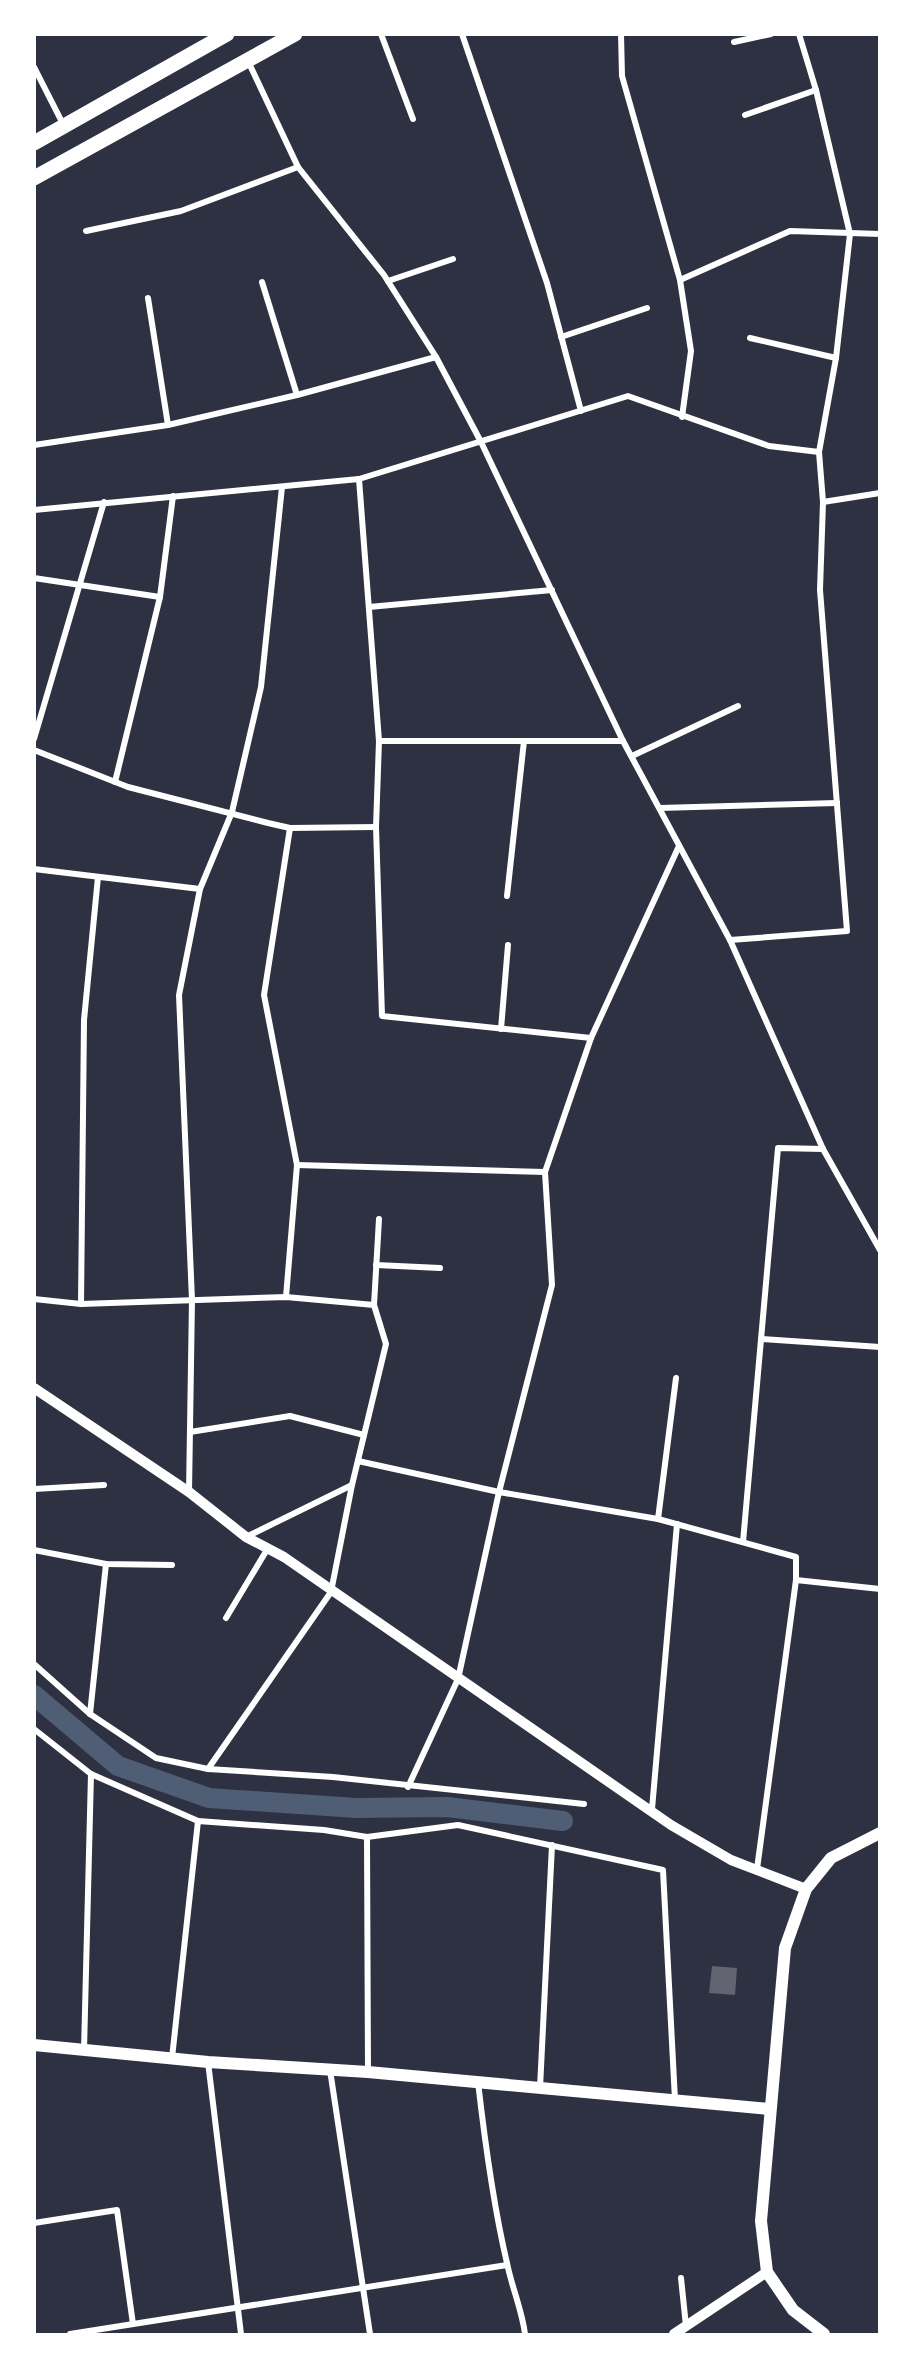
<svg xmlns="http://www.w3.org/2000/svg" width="914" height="2369" viewBox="0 0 914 2369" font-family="'DM Sans',sans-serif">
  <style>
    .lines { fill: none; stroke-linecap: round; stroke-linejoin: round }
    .canal { stroke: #4f5d75; stroke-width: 20 }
    .building { fill: #626471 }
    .minor { stroke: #fff; stroke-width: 6 }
    .tertiary { stroke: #fff; stroke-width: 10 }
    .secondary { stroke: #fff; stroke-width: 12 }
    .primary { stroke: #fff; stroke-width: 15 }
  </style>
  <rect width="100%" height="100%" fill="#2d3142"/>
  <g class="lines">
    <path class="canal" d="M34 1695 118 1766 209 1798 356 1808 447 1807 563 1821"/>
  </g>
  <path class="building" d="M712 1966 737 1968 735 1995 709 1993Z"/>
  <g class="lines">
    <g class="minor">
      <path d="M381 34 413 119"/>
      <path d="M462 34 547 283 581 411"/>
      <path d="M621 34 622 76 680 280 691 351 682 417"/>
      <path d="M734 42 771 34"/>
      <path d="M248 61 298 167 384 275 436 357 481 442 623 741 730 940 823 1149 880 1250"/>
      <path d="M34 67 64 126"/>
      <path d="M745 115 816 90"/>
      <path d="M86 231 181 211 298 167"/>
      <path d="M680 280 790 231 880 234"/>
      <path d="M388 281 453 259"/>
      <path d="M262 282 297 395"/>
      <path d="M148 298 168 425"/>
      <path d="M561 337 647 308"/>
      <path d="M750 338 836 358"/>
      <path d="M34 445 168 425 297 395 436 357"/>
      <path d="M359 479 379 741 376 827 382 1016 591 1038"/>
      <path d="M823 502 880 493"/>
      <path d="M34 510 359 479 628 396 769 446 819 452"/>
      <path d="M34 578 160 597"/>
      <path d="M369 607 552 590"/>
      <path d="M34 739 104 502"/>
      <path d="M379 741H623"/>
      <path d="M34 750 128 787 268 823 290 828 376 827"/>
      <path d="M632 756 738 706"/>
      <path d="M115 782 160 597 173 496"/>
      <path d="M660 808 837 803"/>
      <path d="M34 869 200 889"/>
      <path d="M507 896 524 741"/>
      <path d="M730 940 847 931 820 590 823 502 819 452 836 358 850 234 816 90 799 34"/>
      <path d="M501 1029 508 945"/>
      <path d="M297 1165 545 1172"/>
      <path d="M376 1265 440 1268"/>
      <path d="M286 1297 297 1165 264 995 290 828"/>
      <path d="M34 1299 81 1304 286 1297 374 1305"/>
      <path d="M81 1304 84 1020 98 877"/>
      <path d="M761 1339 880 1347"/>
      <path d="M190 1432 290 1416 364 1435"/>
      <path d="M358 1461 499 1492 658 1519 796 1557V1580L757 1869"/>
      <path d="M34 1489 104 1485"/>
      <path d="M189 1492 192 1300 179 995 200 889 232 812 261 687 282 487"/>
      <path d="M658 1519 676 1378"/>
      <path d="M246 1537 352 1485"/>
      <path d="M743 1542 778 1148 823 1149"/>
      <path d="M34 1550 106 1564 172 1565"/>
      <path d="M796 1580 880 1589"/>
      <path d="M226 1618 268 1548"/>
      <path d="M34 1664 90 1714 156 1758 208 1769 333 1777 584 1804"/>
      <path d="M90 1714 106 1564"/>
      <path d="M34 1729 91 1774 198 1821 324 1830 367 1837 458 1825 663 1870 675 2100"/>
      <path d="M208 1769 331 1592 352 1485 386 1344 374 1305 379 1219"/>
      <path d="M408 1787 458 1679 499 1492 552 1285 545 1172 591 1038 679 846"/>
      <path d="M652 1809 677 1524"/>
      <path d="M367 1837 368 2072"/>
      <path d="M84 2050 91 1774"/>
      <path d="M172 2058 198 1821"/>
      <path d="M208 2062 241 2334"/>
      <path d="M330 2070 370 2334"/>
      <path d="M478 2082C485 2143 493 2204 507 2263 512 2288 522 2310 525 2334"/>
      <path d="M540 2088 552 1845"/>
      <path d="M34 2223 117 2210 133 2324"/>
      <path d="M681 2278 686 2326"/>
      <path d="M70 2334 507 2265"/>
    </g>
    <g class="tertiary">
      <path d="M34 1388 189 1492 246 1537 284 1557 671 1825 731 1860 806 1889"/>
      <path d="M674 2334 767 2272"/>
    </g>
    <g class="secondary">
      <path d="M34 2045 208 2062 368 2072 769 2109"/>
      <path d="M824 2334 793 2310 767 2272 761 2221 785 1948 806 1889 831 1858 880 1833"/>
    </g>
    <g class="primary">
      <path d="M34 143 227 34"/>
      <path d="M34 178 295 34"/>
    </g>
  </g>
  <rect width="914" height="2369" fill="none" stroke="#ffffff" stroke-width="72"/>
</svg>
